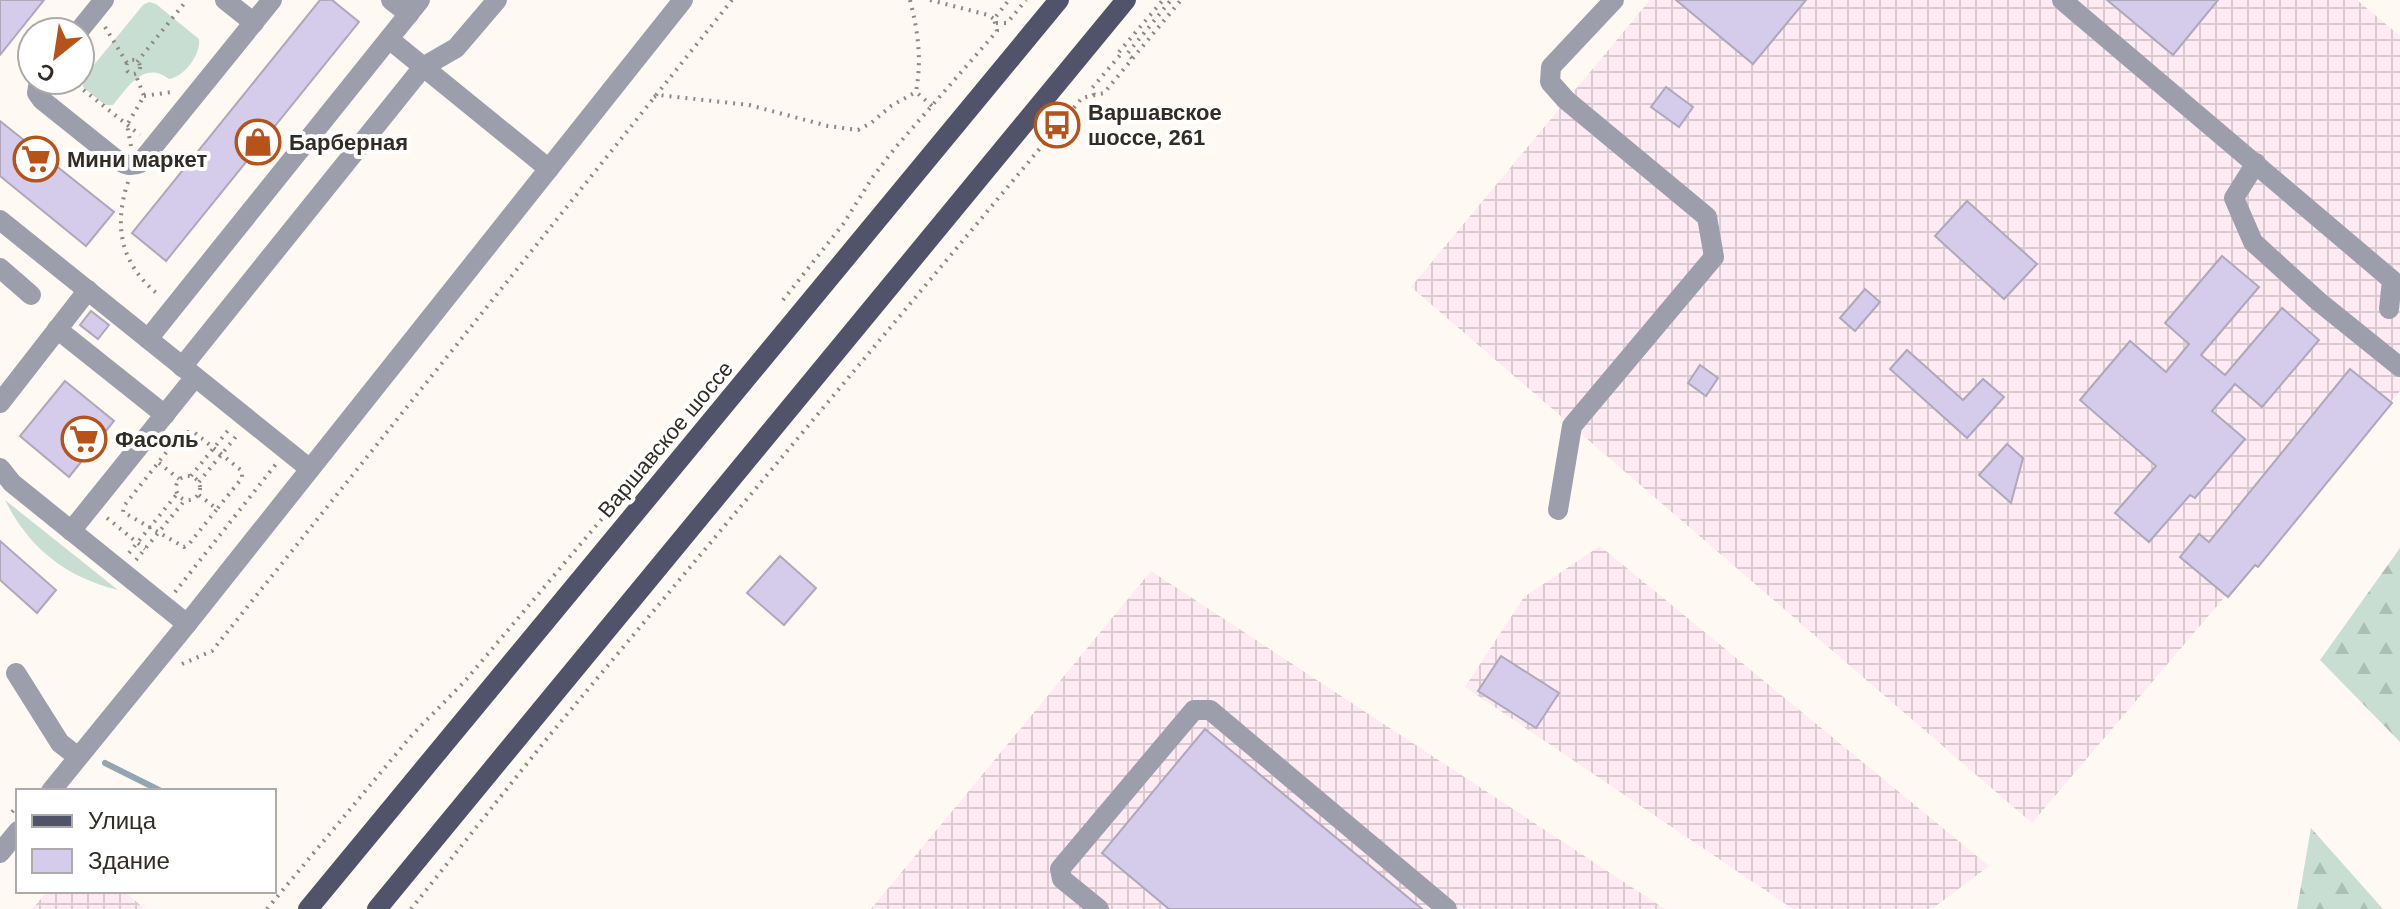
<svg xmlns="http://www.w3.org/2000/svg" width="2400" height="909" viewBox="0 0 2400 909" font-family="Arial,sans-serif">
  <style>
    .industrial { fill: url(#industrial-grid) }
    .green { fill: #c8ded2 }
    .forest { fill: url(#forest-firs) }
    .lines { fill: none; stroke-linecap: round; stroke-linejoin: round }
    .stream { stroke: #91a5b3; stroke-width: 6 }
    .building { fill: #d5cbea; stroke: #aea8ba; stroke-width: 2 }
    .path { stroke: #8e8a83; stroke-width: 4; stroke-dasharray: 2 6; stroke-linecap: butt }
    .minor { stroke: #9d9eac; stroke-width: 20 }
    .major { stroke: #51536a; stroke-width: 20 }
    .labels { text-anchor: middle; stroke-width: 8; stroke-linejoin: round; paint-order: stroke }
    .poi-label { font-size: 22px; font-weight: bold; fill: #312d26; stroke: #fff; text-anchor: start }
    .street-label { font-size: 22px; fill: #312d26; stroke: #fff }
  </style>
  <defs>
    <pattern id="industrial-grid" width="8" height="8" patternUnits="userSpaceOnUse" patternTransform="scale(2)"><rect width="8" height="8" fill="#feeaf2"/><path d="M0 4h8M4 0v8" fill="none" stroke="#dac9cf"/></pattern>
    <pattern id="forest-firs" width="22" height="20" patternUnits="userSpaceOnUse" patternTransform="scale(2)"><rect width="22" height="20" fill="#c8ded2"/><path d="M5 1l3.5 6h-7zM16 11l3.5 6h-7z" fill="#acbfb4"/></pattern>
  </defs>
  <rect width="100%" height="100%" fill="#fefaf3"/>
  <g class="industrial">
    <path d="M1650 0H2357L2400 36V391L2032 823 1411 287Z"/>
    <path d="M1600 546 1989 866 1932 909H1793L1465 687 1524 597Z"/>
    <path d="M1151 571 1665 909H871Z"/>
    <path d="M48 891H124L145 909H32Z"/>
  </g>
  <g class="green">
    <path d="M149 2 156 4 199 39C201 55 184 77 169 79 144 60 128 87 113 105H105L83 87 84 77 143 5Z"/>
    <path d="M5 500 118 590C65 577 29 548 5 500Z"/>
  </g>
  <g class="forest">
    <path d="M2400 548V742L2320 660Z"/>
    <path d="M2311 828 2383 909H2297Z"/>
  </g>
  <g class="lines">
    <path class="stream" d="M105 763 161 791"/>
  </g>
  <g class="building">
    <path d="M0 0H44L0 55Z"/>
    <path d="M320 0H332L359 22 166 261 132 233Z"/>
    <path d="M1676 0H1806L1753 64Z"/>
    <path d="M2107 0H2218L2173 55Z"/>
    <path d="M1666 87 1693 107 1679 127 1651 107Z"/>
    <path d="M0 121 114 212 86 246 0 176Z"/>
    <path d="M1967 201 2037 264 2004 299 1935 236Z"/>
    <path d="M2222 256 2259 287 2201 355 2225 375 2282 308 2319 340 2262 407 2235 384 2212 411 2245 439 2195 498 2190 495 2149 542 2115 513 2156 466 2080 400 2130 341 2166 372 2189 344 2165 323Z"/>
    <path d="M1865 289 1880 302 1855 331 1840 318Z"/>
    <path d="M91 311 109 325 98 339 80 325Z"/>
    <path d="M1907 350 1963 400 1983 379 2004 397 1967 438 1890 369Z"/>
    <path d="M1700 365 1718 378 1706 396 1688 383Z"/>
    <path d="M2350 369 2392 403 2258 567 2255 565 2228 597 2180 557 2199 534 2209 542Z"/>
    <path d="M65 381 114 421 69 477 20 436Z"/>
    <path d="M2007 444 2023 458 2011 503 1979 475Z"/>
    <path d="M0 541 56 590 37 613 0 580Z"/>
    <path d="M780 556 816 588 784 625 747 593Z"/>
    <path d="M1501 656 1559 693 1536 728 1478 691Z"/>
    <path d="M1205 729 1422 909H1169L1102 853Z"/>
  </g>
  <g class="lines">
    <g class="path">
      <path d="M910 0C918 32 922 59 916 92L932 106"/>
      <path d="M930 0 988 15 994 19"/>
      <path d="M996 23H1007L1026 0"/>
      <path d="M105 27 127 63"/>
      <path d="M1119 52 1163 0"/>
      <path d="M1132 58 1127 54 1171 0"/>
      <circle cx="133" cy="67" r="7"/>
      <path d="M137 62 187 0"/>
      <path d="M71 80 140 135"/>
      <path d="M1094 95 1092 88 1121 54"/>
      <path d="M144 96 172 92"/>
      <path d="M654 97 658 95 749 105 828 126 858 130 871 123 891 106 916 92"/>
      <path d="M131 146 127 125 144 96 135 73"/>
      <path d="M128 182C113 227 121 265 159 295"/>
      <path d="M783 300 844 223 872 178 895 148 997 31 994 19 1009 0"/>
      <path d="M159 463 179 479"/>
      <circle cx="188" cy="488" r="12"/>
      <path d="M191 476 230 428"/>
      <path d="M199 482 238 434"/>
      <path d="M199 495 217 509 189 544 184 547 123 512 124 506 180 435 188 432 195 433 242 471V478L217 509"/>
      <path d="M107 518 145 549"/>
      <path d="M129 553 177 494"/>
      <path d="M136 560 185 500"/>
      <path d="M175 592 276 464"/>
      <path d="M182 664 212 651 732 0"/>
      <path d="M12 812 18 805"/>
      <path d="M267 909 412 735 465 681 622 495"/>
      <path d="M411 909 549 736 1082 98 1104 93 1181 0"/>
    </g>
    <g class="minor">
      <path d="M225 0 254 23"/>
      <path d="M391 0 409 14"/>
      <path d="M2062 0 2392 280 2389 309"/>
      <path d="M78 32 104 0"/>
      <path d="M389 39 549 169"/>
      <path d="M39 80 37 93 42 100 117 160C126 165 131 167 140 163L272 0"/>
      <path d="M2256 163 2234 198 2253 242 2318 301 2400 367"/>
      <path d="M0 220 310 469"/>
      <path d="M0 268 31 295"/>
      <path d="M57 329 165 415"/>
      <path d="M148 339 420 0"/>
      <path d="M182 367 423 67 456 48 497 0"/>
      <path d="M0 403 88 290"/>
      <path d="M0 468 12 483 187 624"/>
      <path d="M1558 510 1572 426 1714 257 1707 217 1566 100 1550 82 1551 67 1614 0"/>
      <path d="M71 531 195 377"/>
      <path d="M16 673 60 743 78 757"/>
      <path d="M51 791 187 624 683 0"/>
      <path d="M0 853 18 831"/>
      <path d="M1099 909 1062 879 1060 869 1194 710H1210L1447 909"/>
    </g>
    <g class="major">
      <path d="M308 909 1059 0"/>
      <path d="M377 909 1126 0"/>
    </g>
  </g>
  <defs>
    <g id="bus-ring" transform="scale(2.3)"><circle r="9.5" fill="#fff" stroke="#b6531b" stroke-width="1.5"/><path d="M-5-6H5V4H4V6H2V4H-2V6H-4V4H-5ZM-3.5-4V0h7V-4ZM-3.5 1.2v1.5H-2V1.2ZM2 1.2v1.5H3.5V1.2Z" fill="#b6531b"/></g>
    <g id="shop-ring" transform="scale(2.3)"><circle r="9.5" fill="#fff" stroke="#b6531b" stroke-width="1.5"/><path d="M-5-2.5h2.3a2.7 3.5 0 0 1 5.4 0H5L5.5 6h-11ZM-1.5-2.5h3a1.5 2.3 0 0 0-3 0Z" fill="#b6531b"/></g>
    <g id="supermarket-ring" transform="scale(2.3)"><circle r="9.5" fill="#fff" stroke="#b6531b" stroke-width="1.5"/><path d="M-6-5.5h2.5l.6 2H6L4.5 2H-2.5L-4.4-4H-6ZM-1.5 3.2a1.3 1.3 0 1 0 .1 0ZM3 3.2a1.3 1.3 0 1 0 .1 0Z" fill="#b6531b"/></g>
  </defs>
  <g fill-rule="evenodd">
    <use href="#bus-ring" x="1057" y="125"/>
    <use href="#shop-ring" x="258" y="142"/>
    <use href="#supermarket-ring" x="36" y="159"/>
    <use href="#supermarket-ring" x="84" y="439"/>
  </g>
  <g class="labels">
    <g class="poi-label">
      <text x="1088" y="120">Варшавское<tspan x="1088" dy="25">шоссе, 261</tspan></text>
      <text x="289" y="150">Барберная</text>
      <text x="67" y="167">Мини маркет</text>
      <text x="115" y="447">Фасоль</text>
    </g>
    <g class="street-label">
      <text transform="translate(665 439) rotate(-50)" y="8">Варшавское шоссе</text>
    </g>
  </g>
  <rect x="16" y="789" width="260" height="104" fill="#ffffff" stroke="#adaba8" stroke-width="2"/>
  <rect x="32" y="815" width="40" height="12" fill="#51536a" stroke="#adaba8" stroke-width="2"/>
  <text x="88" y="829" font-size="24" fill="#312d26">Улица</text>
  <rect x="32" y="849" width="40" height="24" fill="#d5cbea" stroke="#adaba8" stroke-width="2"/>
  <text x="88" y="869" font-size="24" fill="#312d26">Здание</text>
  <g transform="translate(56 56) rotate(210)"><circle r="38" fill="#ffffff" stroke="#adaba8" stroke-width="2"/>
  <path d="M0-6L14 30L0 20L-14 30Z" fill="#b6531b"/>
  <text y="-12" font-size="22" font-weight="bold" text-anchor="middle" fill="#312d26">С</text>
  </g>
</svg>
